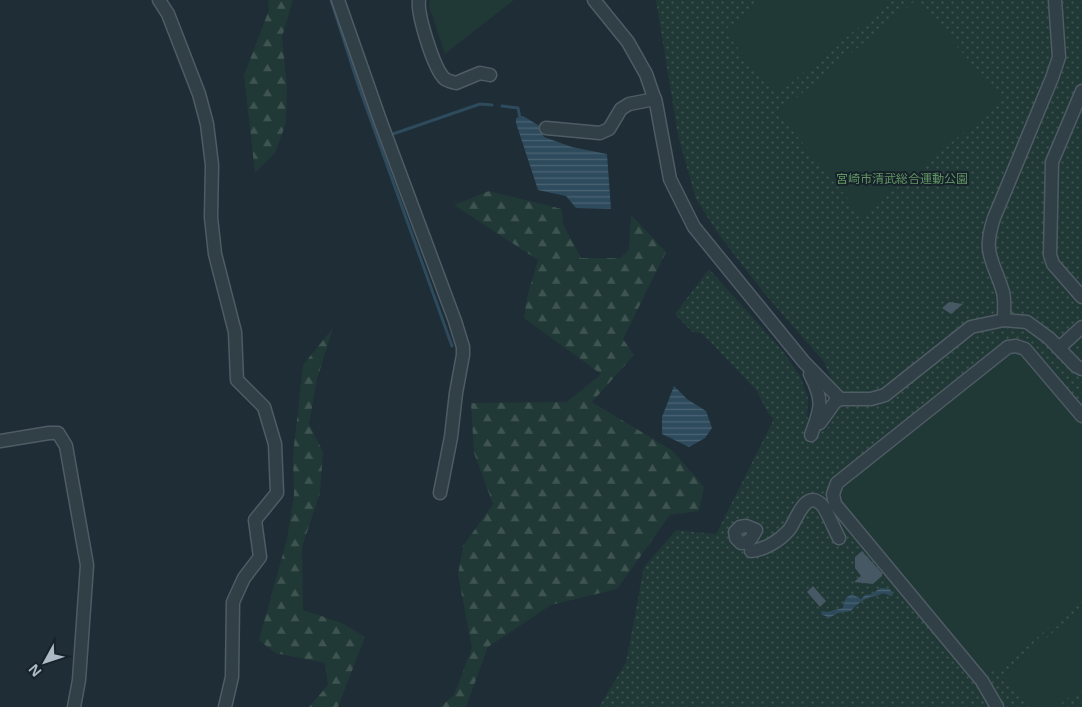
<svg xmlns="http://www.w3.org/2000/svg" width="1082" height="707" viewBox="0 0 1082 707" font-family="'Noto Sans','Noto Sans JP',sans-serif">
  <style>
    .forest { fill: url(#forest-firs) }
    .park { fill: url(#park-dots) }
    .pitch { fill: #213936 }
    .water { fill: url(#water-rules) }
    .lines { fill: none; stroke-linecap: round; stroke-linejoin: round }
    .stream { stroke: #2e4b5d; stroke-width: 3 }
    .building { fill: #455863 }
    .minor-casing { stroke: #4f5c65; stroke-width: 15 }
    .minor { stroke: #313f47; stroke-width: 12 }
    .labels { text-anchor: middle; stroke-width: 4; stroke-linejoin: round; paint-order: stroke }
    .park-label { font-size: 12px; fill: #629563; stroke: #17232b }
  </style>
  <defs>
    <pattern id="forest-firs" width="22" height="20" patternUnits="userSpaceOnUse" patternTransform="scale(1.25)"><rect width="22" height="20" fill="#213936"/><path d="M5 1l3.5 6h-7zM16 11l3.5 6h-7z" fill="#3f5451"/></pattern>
    <pattern id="park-dots" width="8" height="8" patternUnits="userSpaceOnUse" patternTransform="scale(1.25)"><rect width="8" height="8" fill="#213936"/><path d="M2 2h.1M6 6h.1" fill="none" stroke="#3f5451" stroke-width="1.8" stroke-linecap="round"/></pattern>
    <pattern id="water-rules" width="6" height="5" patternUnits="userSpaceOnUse" patternTransform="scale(1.25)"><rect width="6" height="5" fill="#2e4b5d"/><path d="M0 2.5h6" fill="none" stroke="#4a6373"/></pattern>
  </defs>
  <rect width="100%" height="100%" fill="#1e2d36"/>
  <g class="forest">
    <path d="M268 0H293L282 37 287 88 286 123 275 153 255 173 244 75 269 10Z"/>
    <path d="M489 191 562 209 563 224 581 258H620L629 249 631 215 666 252 623 339 634 355 592 402 673 451 704 487 699 511 670 515 617 589 551 605 488 647 466 707H440L454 695 472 648 458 575 463 546 493 504 474 453 471 403 567 402 601 374 524 318 527 297 538 260 454 205Z"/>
    <path d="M333 328 317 379 309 424 323 452 320 493 302 547 303 610 342 623 365 637 338 707H309L328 685 325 663 275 653 259 640 287 539 294 494 293 455 303 365Z"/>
  </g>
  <path class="park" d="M656 0H1082V707H599L626 662 644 567 676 530 716 534 774 419 768 413 756 390 702 333 692 332 675 314 709 269 782 350 800 376 808 398 807 417 826 430 842 403 824 362 764 293 719 235 696 199 678 135Z"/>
  <g class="pitch">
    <path d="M430 0H514L445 54 429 6Z"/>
    <path d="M762 0H892L776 95 724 31Z"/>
    <path d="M916 0H919L1002 101 862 216 778 113Z"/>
    <path d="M1008 352 1025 354 1082 422V599L998 671H982L839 502 841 490Z"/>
    <path d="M1082 607V686L1057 707H1032L1004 675Z"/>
  </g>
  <g class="water">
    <path d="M523 116 538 125 544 137 572 147 607 154 611 209 576 208 566 196 538 190 516 123V118Z"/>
    <path d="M674 386 687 399 706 411 712 428 705 438 689 447 662 434V417Z"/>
    <path d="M880 588 890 589 893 595 891 596 883 593C877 597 874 595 868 598 862 600 855 606 851 611L838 613 829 618 821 614 822 611 827 612 843 608C844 601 845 597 852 594L861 599 865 595 872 594Z"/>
  </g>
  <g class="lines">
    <g class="stream">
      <path d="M331 0 358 84 452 346"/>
      <path d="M502 106 518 108 520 118"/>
      <path d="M390 135 480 104 492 105"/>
    </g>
  </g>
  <g class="building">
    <path d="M949 302 963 304 951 314 942 308Z"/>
    <path d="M862 551 882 573V576L873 584 854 582 861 576 855 568V557Z"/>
    <path d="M813 586 826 601 820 607 807 592Z"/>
  </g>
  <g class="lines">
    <g class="minor-casing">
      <g id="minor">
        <path d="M159 0 168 14 199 94 207 124 212 165 211 217 215 254 235 332 237 380 264 407 275 444 277 493 255 520 260 557 244 578 233 602 232 677 225 707"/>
        <path d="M338 0 380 120 455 321 463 347V355L456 393 451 437 440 493"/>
        <path d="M419 0C417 14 434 70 445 79 448 81 453 82 456 83L480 73 490 75"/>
        <path d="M594 0 628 42 646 74 656 103 670 179 694 227 804 362 840 399H871L885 395 971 327 1004 320 1027 322 1049 338 1076 366 1082 369"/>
        <path d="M1082 91 1052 162 1050 255 1053 264 1082 297"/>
        <path d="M546 128 600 133 609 129 621 109 629 104 655 99"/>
        <path d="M1004 320C1004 311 1005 300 1003 292 993 259 982 254 994 218L1052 78 1059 57 1055 0"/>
        <path d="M1059 348 1082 327"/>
        <path d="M810 374C824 401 821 408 811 435"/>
        <path d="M820 423 835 402 840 399"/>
        <path d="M0 441 49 433H58L66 446 87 565 79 680 74 707"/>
        <path d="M746 526 756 530C752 538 749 543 741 543L736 538 735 532 740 527Z"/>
        <path d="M751 551C764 550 779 541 788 531 796 523 804 489 821 504 826 508 835 531 839 538"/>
        <path d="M997 707 982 681 835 504 833 494 837 483 1008 347 1016 346 1025 349 1082 416"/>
      </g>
    </g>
    <use href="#minor" class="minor"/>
  </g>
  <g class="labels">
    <g class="park-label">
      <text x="902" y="183">宮崎市清武総合運動公園</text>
    </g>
  </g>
  <g transform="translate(45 662) rotate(230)" stroke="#17232b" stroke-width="4" paint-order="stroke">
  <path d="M0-4L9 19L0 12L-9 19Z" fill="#abbac4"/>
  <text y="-8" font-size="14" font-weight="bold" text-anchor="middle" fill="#abbac4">N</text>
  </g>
</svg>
